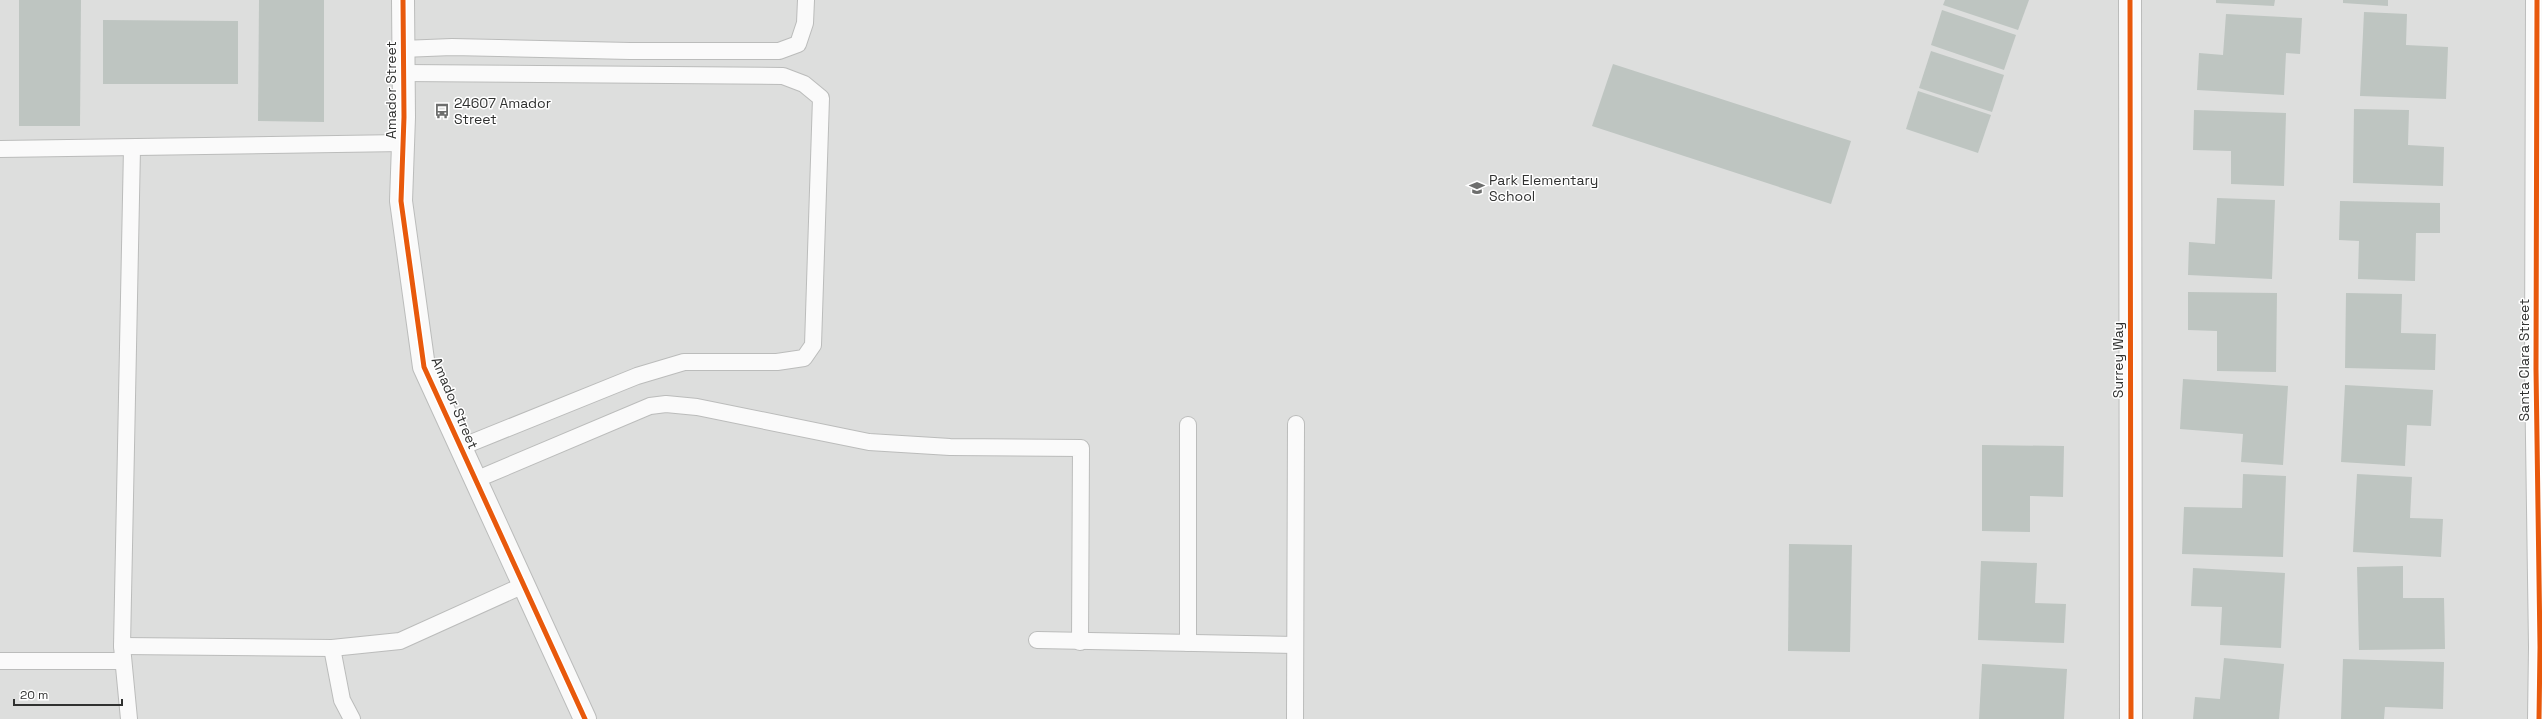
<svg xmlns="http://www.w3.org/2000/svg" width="2542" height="719" viewBox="0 0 2542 719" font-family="'Space Grotesk',sans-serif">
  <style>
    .building { fill: #bec5c1 }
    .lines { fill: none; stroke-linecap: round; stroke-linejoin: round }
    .service-casing { stroke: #bbbcbb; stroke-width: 18 }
    .minor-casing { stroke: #bbbcbb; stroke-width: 24 }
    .tertiary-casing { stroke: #bbbcbb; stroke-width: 24 }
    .secondary-casing { stroke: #bbbcbb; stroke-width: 24 }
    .service { stroke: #fafafa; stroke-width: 16 }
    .minor { stroke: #fafafa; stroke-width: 22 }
    .tertiary { stroke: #fafafa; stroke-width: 22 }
    .secondary { stroke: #fafafa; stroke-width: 22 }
    .cycleway-casing { stroke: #fff; stroke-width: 8 }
    .cycleway { stroke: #e8590c; stroke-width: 5 }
    .labels { text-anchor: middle; stroke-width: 3; stroke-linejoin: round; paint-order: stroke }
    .street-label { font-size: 14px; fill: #303130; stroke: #fff }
    .poi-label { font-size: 14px; fill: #303130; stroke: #fff; text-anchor: start }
  </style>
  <rect width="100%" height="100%" fill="#dddedd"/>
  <g class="building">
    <path d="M19 0H81L80 126H19Z"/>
    <path d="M259 0H324V122L258 121Z"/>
    <path d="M1945 0H2029L2018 30 1943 5Z"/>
    <path d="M2216 0H2275L2274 6 2216 3Z"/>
    <path d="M2343 0H2388V6L2343 3Z"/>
    <path d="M1942 10 2016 35 2004 70 1931 45Z"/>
    <path d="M2364 12 2407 14 2406 45 2448 47 2446 99 2360 96Z"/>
    <path d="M2226 14 2302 18 2300 54 2286 53 2284 95 2197 90 2199 53 2223 55Z"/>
    <path d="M103 20 238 21V84H103Z"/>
    <path d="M1931 51 2004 75 1992 112 1919 88Z"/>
    <path d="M1613 64 1851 141 1831 204 1592 126Z"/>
    <path d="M1918 91 1991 115 1978 153 1906 129Z"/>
    <path d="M2354 109 2409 110 2408 145 2444 147 2443 186 2353 183Z"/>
    <path d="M2194 110 2286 113 2284 186 2231 184V151L2193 150Z"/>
    <path d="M2217 198 2275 200 2272 279 2188 275 2189 242 2215 244Z"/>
    <path d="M2340 201 2440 203V233H2416L2415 281 2358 279 2359 241 2339 240Z"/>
    <path d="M2188 292 2277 293 2276 372 2217 371V331L2188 330Z"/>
    <path d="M2346 293 2402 294 2401 333 2436 334 2435 370 2345 368Z"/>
    <path d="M2183 379 2288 386 2283 465 2241 462 2243 434 2180 429Z"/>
    <path d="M2345 385 2433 390 2431 426 2407 425 2405 466 2341 462Z"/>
    <path d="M1982 445 2064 446 2063 497 2030 496V532L1982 531Z"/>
    <path d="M2243 474 2286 476 2283 557 2182 554 2184 507 2242 508Z"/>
    <path d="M2357 474 2412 477 2410 518 2443 519 2441 557 2353 552Z"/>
    <path d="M1789 544 1852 545 1850 652 1788 651Z"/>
    <path d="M1981 561 2037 563 2035 603 2066 604 2064 643 1978 640Z"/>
    <path d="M2403 566V598H2444L2445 649 2359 650 2357 567Z"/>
    <path d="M2193 568 2285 573 2281 648 2220 645 2222 607 2191 606Z"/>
    <path d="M2224 658 2284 664 2279 719H2193L2195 697 2220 699Z"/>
    <path d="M2343 659 2444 662 2443 709 2385 707 2384 719H2341Z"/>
    <path d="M1982 664 2067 669 2064 719H1979Z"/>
  </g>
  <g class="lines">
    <g class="service-casing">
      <g id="service">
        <path d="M402 49 452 47 630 51H779L798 44 805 23 806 0"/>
        <path d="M403 73 783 76 804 84 821 98 813 345 804 358 777 362H684L637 376 461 447"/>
        <path d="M0 149 403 143"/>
        <path d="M475 480 650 406 666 404 697 407 869 442 950 447 1081 448 1080 642"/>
        <path d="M1037 640 1295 645"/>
        <path d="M1188 643V425"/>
        <path d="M122 646 332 648 400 641 524 585"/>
        <path d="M332 648 342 700 352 719"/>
        <path d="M0 661H123"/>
        <path d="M129 719 122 646 132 148"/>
        <path d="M1295 719 1296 424"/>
      </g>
    </g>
    <g class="minor-casing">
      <path id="minor" d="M2130 0 2131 719"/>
    </g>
    <g class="tertiary-casing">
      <path id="tertiary" d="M403 0 404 117 401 201 424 367 585 719"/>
    </g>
    <g class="secondary-casing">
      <path id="secondary" d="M2537 0 2536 369 2540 647 2539 719"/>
    </g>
    <use href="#service" class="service"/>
    <use href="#minor" class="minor"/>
    <use href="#tertiary" class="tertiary"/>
    <use href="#secondary" class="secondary"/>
    <g class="cycleway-casing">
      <g id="cycleway">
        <path d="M403 0 404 117 401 201 424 367 585 719"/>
        <path d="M2130 0 2131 719"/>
        <path d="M2537 0 2536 369 2540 647 2539 719"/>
      </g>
    </g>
    <use href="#cycleway" class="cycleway"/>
  </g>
  <defs>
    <g id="bus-bare" transform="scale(1.2)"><path d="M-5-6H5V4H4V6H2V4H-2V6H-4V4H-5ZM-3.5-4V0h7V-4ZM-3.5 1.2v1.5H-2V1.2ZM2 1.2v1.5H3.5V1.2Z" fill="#6d6e6d" stroke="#fff" stroke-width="2.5" paint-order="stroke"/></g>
    <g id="school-bare" transform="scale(1.2)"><path d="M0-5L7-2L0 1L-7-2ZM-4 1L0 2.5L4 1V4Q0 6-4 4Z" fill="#6d6e6d" stroke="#fff" stroke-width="2.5" paint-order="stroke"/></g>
  </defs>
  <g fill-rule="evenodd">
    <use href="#bus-bare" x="442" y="111"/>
    <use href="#school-bare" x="1477" y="188"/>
  </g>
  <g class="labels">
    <g class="street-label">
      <text transform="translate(391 90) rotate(-90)" y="5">Amador Street</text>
      <text transform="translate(2118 360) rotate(-90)" y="5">Surrey Way</text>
      <text transform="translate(2524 360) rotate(-90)" y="5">Santa Clara Street</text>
      <text transform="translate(455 403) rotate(67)" y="5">Amador Street</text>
    </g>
    <g class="poi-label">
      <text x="454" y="108">24607 Amador<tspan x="454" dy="16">Street</tspan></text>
      <text x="1489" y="185">Park Elementary<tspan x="1489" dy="16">School</tspan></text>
    </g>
  </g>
  <path d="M14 699v6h108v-6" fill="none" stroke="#303130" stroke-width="2"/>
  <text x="20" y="699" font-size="12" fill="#303130" stroke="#ffffff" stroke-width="3" paint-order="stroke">20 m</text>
</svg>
